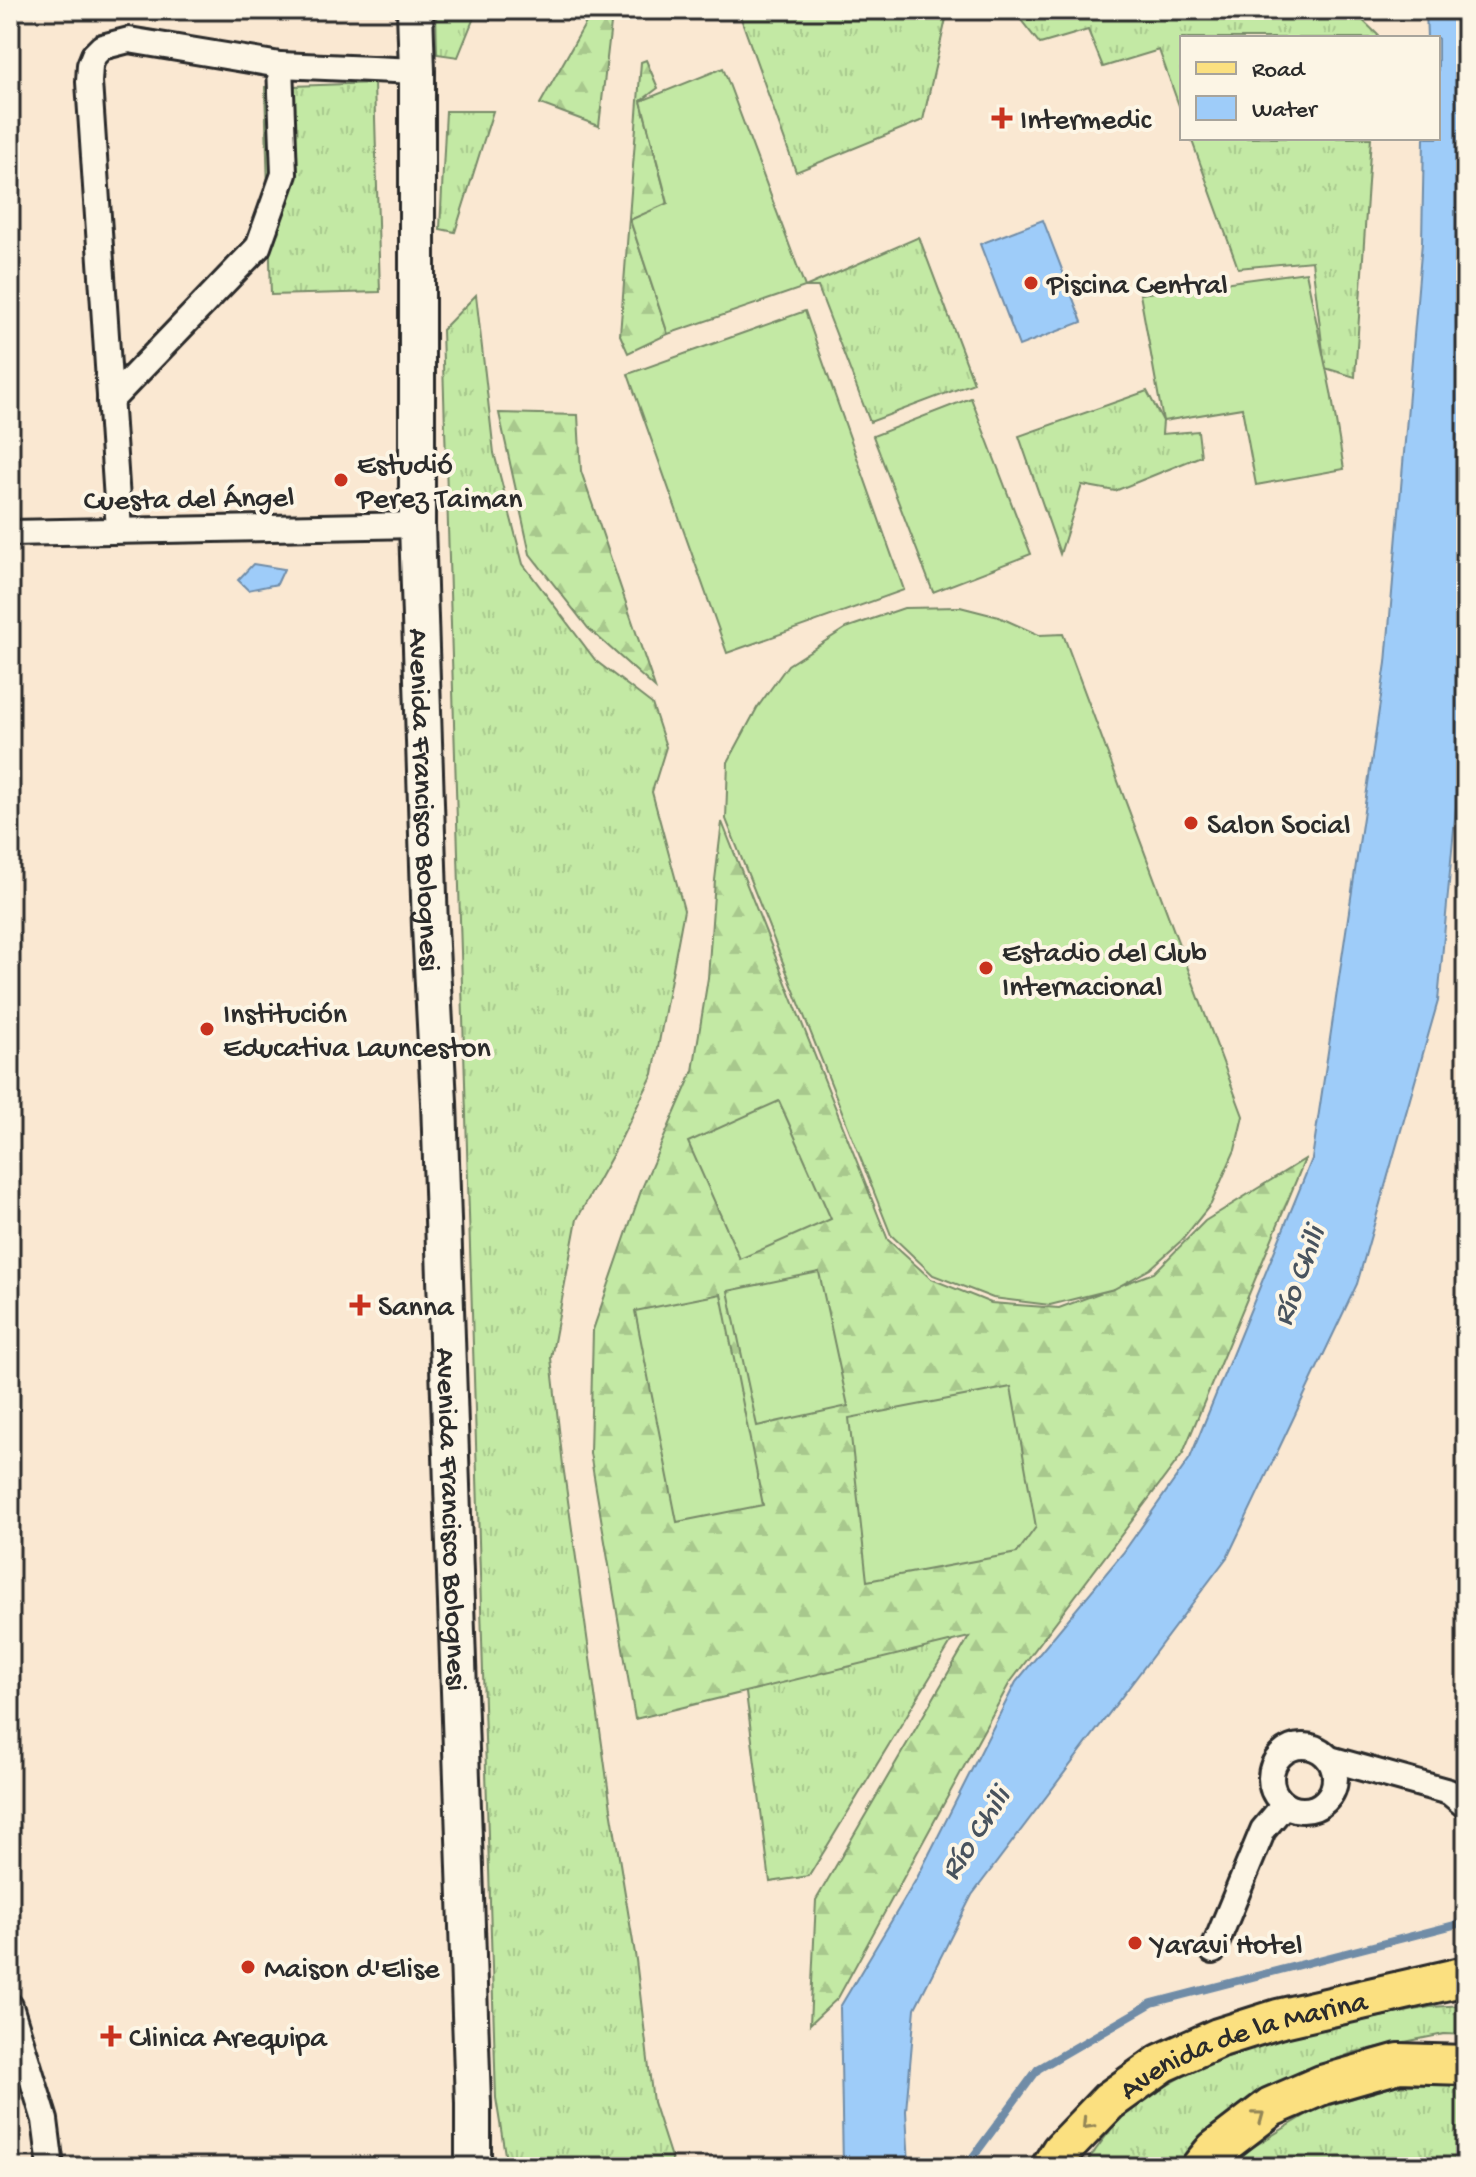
<svg xmlns="http://www.w3.org/2000/svg" width="1476" height="2177" viewBox="0 0 1476 2177" font-family="'Gochi Hand',sans-serif">
  <style>
    .grass { fill: url(#grass-tufts); stroke: #778a68; stroke-width: 2 }
    .forest { fill: url(#forest-firs); stroke: #778a68; stroke-width: 2 }
    .pitch { fill: #c3e9a4; stroke: #778a68; stroke-width: 2 }
    .water { fill: #9eccf9; stroke: #708ca7; stroke-width: 2 }
    .lines { fill: none; stroke-linecap: round; stroke-linejoin: round }
    .stream { stroke: #708ca7; stroke-width: 8 }
    .street-casing { stroke: #2b2b2b; stroke-width: 30 }
    .secondary-casing { stroke: #2b2b2b; stroke-width: 40 }
    .primary-casing { stroke: #2b2b2b; stroke-width: 44 }
    .street { stroke: #fcf5e5; stroke-width: 24 }
    .secondary { stroke: #fcf5e5; stroke-width: 34 }
    .primary { stroke: #fbe080; stroke-width: 38 }
    .oneway { stroke: #938656 }
    .poi-dot { fill: #c8321e; stroke: #fcf5e5; stroke-width: 3 }
    .labels { text-anchor: middle; stroke-width: 8; stroke-linejoin: round; paint-order: stroke }
    .poi-label { font-size: 30px; fill: #2b2b2b; stroke: #fcf5e5; text-anchor: start }
    .street-label { font-size: 30px; fill: #2b2b2b; stroke: #fcf5e5 }
    .water-label { font-size: 32px; font-style: italic; fill: #48535e; stroke: #fcf5e5 }
  </style>
  <defs>
    <pattern id="grass-tufts" width="24" height="20" patternUnits="userSpaceOnUse" patternTransform="scale(2)"><rect width="24" height="20" fill="#c3e9a4"/><path d="M3 7l-1-3M5 7V3M7 7l1-3M15 17l-1-3M17 17v-4M19 17l1-3" fill="none" stroke="#a8c88d"/></pattern>
    <pattern id="forest-firs" width="22" height="20" patternUnits="userSpaceOnUse" patternTransform="scale(2)"><rect width="22" height="20" fill="#c3e9a4"/><path d="M5 1l3.5 6h-7zM16 11l3.5 6h-7z" fill="#a8c88d"/></pattern>
  </defs>
  <rect width="100%" height="100%" fill="#fae8d2"/>
  <filter id="ink" filterUnits="userSpaceOnUse"><feTurbulence type="fractalNoise" baseFrequency=".0125" numOctaves="2"/><feDisplacementMap in="SourceGraphic" scale="16" xChannelSelector="R" yChannelSelector="G"/><feConvolveMatrix kernelMatrix="1 2 1 2 8 2 1 2 1" color-interpolation-filters="sRGB"/></filter>
  <g filter="url(#ink)">
    <g class="grass">
      <path d="M436 10H477L458 57 437 54Z"/>
      <path d="M738 10H948L923 120 796 172Z"/>
      <path d="M1013 10H1352L1378 35 1377 38H1182V114L1159 50 1103 67 1088 30 1040 44Z"/>
      <path d="M374 83 380 292 271 295 265 87Z"/>
      <path d="M446 111H493L455 232 440 229Z"/>
      <path d="M1191 138H1371L1355 377 1325 368 1312 261 1238 268Z"/>
      <path d="M919 237 974 383 870 422 818 287H805Z"/>
      <path d="M476 295 494 453 523 564 596 661 652 704 666 747 652 792 684 910 653 1074 618 1145 577 1219 551 1358 563 1465 611 1809 636 1960 653 2102 674 2167H507L496 2098 442 330Z"/>
      <path d="M1147 391 1163 421 1162 434 1198 431 1201 456 1115 491 1082 485 1060 554 1019 436Z"/>
      <path d="M952 1641 809 1876 770 1882 745 1685Z"/>
      <path d="M1466 2005V2035L1444 2034 1355 2052 1270 2086 1195 2141 1177 2167H1083L1126 2109 1203 2065 1294 2034 1430 2007Z"/>
      <path d="M1466 2082V2167H1229L1238 2156 1316 2109 1395 2086Z"/>
    </g>
    <g class="forest">
      <path d="M593 10H625L611 24 599 126 540 104Z"/>
      <path d="M646 60 658 88 641 101 668 204 630 220 668 334 628 353 620 335 641 62Z"/>
      <path d="M499 413 578 415 581 471 655 688 588 628 530 554Z"/>
      <path d="M722 822 888 1240 931 1279 991 1303 1059 1308 1154 1273 1205 1221 1305 1159 1183 1453 1009 1684 838 1998 810 2024 816 1900 969 1637 635 1719 590 1453 593 1330 642 1188 693 1071 708 978 715 880Z"/>
    </g>
    <g class="pitch">
      <path d="M723 68 805 287 668 334 630 220 668 203 641 101Z"/>
      <path d="M1306 272 1331 392 1344 469 1256 485 1242 408 1163 421 1140 294Z"/>
      <path d="M805 311 904 590 727 653 628 374Z"/>
      <path d="M971 398 1031 554 933 592 873 436Z"/>
      <path d="M960 607 999 617 1039 635 1063 634 1243 1116 1235 1150 1211 1204 1182 1240 1150 1269 1114 1289 1050 1305 993 1298 933 1275 891 1235 726 819 728 762 757 708 788 665 846 628 904 608Z"/>
      <path d="M779 1101 831 1219 740 1259 688 1142Z"/>
      <path d="M819 1272 848 1406 757 1426 728 1291Z"/>
      <path d="M721 1294 763 1505 677 1522 635 1311Z"/>
      <path d="M1011 1387 1036 1527 1017 1553 867 1581 849 1418Z"/>
    </g>
    <g class="water">
      <path d="M1426 10H1466V699L1438 1001 1357 1284 1228 1556 972 1895 915 2008 906 2111 909 2167H843L840 2007 917 1878 1016 1682 1123 1553 1190 1458 1312 1159 1386 663 1422 242 1424 138H1438V38H1427Z"/>
      <path d="M1043 220 1082 322 1019 346 980 244Z"/>
      <path d="M253 564 284 569 277 584 248 590 238 580Z"/>
    </g>
    <g class="lines">
      <path class="stream" d="M961 2167 970 2161 1038 2069 1152 2003 1466 1922"/>
      <g class="street-casing">
        <g id="street">
          <path d="M110 401 258 247 284 174 280 65"/>
          <path d="M119 530 89 82 90 65 94 55 102 47 129 40 280 65 417 71"/>
          <path d="M10 533 417 525"/>
          <circle cx="1303" cy="1778" r="32"/>
          <path d="M1330 1759 1449 1792 1466 1806"/>
          <path d="M1213 1951 1263 1830 1284 1805"/>
          <path d="M10 2006 45 2120 51 2167"/>
        </g>
      </g>
      <g class="secondary-casing">
        <g id="secondary">
          <path id="s1" d="M415 10 417 71V525L430 927 439 1102 473 2103V2167"/>
        </g>
      </g>
      <g class="primary-casing">
        <g id="primary">
          <path id="s2" d="M1051 2167 1061 2151 1109 2101 1162 2063 1218 2038 1278 2019 1466 1976"/>
          <path d="M1201 2167 1215 2150 1271 2107 1322 2085 1399 2063 1466 2065"/>
        </g>
      </g>
      <use href="#street" class="street"/>
      <use href="#secondary" class="secondary"/>
      <use href="#primary" class="primary"/>
    </g>
    <defs><path id="oneway-chevron" d="M-2-3.5L2.5 0L-2 3.5" fill="none" stroke-width="1.6" stroke-linecap="round" stroke-linejoin="round" transform="scale(2)"/></defs>
    <g class="oneway">
      <use href="#oneway-chevron" transform="translate(1259 2116) rotate(-37)"/>
      <use href="#oneway-chevron" transform="translate(1087 2124) rotate(133)"/>
    </g>
  </g>
  <g class="poi-dot">
    <path d="M998 106h8v8h8v8h-8v8h-8v-8h-8v-8h8z"/>
    <circle cx="1031" cy="283" r="8"/>
    <circle cx="341" cy="480" r="8"/>
    <circle cx="1191" cy="823" r="8"/>
    <circle cx="986" cy="968" r="8"/>
    <circle cx="207" cy="1029" r="8"/>
    <path d="M356 1293h8v8h8v8h-8v8h-8v-8h-8v-8h8z"/>
    <circle cx="1135" cy="1943" r="8"/>
    <circle cx="248" cy="1967" r="8"/>
    <path d="M107 2024h8v8h8v8h-8v8h-8v-8h-8v-8h8z"/>
  </g>
  <g class="labels">
    <g class="poi-label">
      <text x="1020" y="128">Intermedic</text>
      <text x="1047" y="293">Piscina Central</text>
      <text x="357" y="473">Estudió<tspan x="357" dy="34">Perez Taiman</tspan></text>
      <text x="1207" y="833">Salon Social</text>
      <text x="1002" y="961">Estadio del Club<tspan x="1002" dy="34">Internacional</tspan></text>
      <text x="223" y="1022">Institución<tspan x="223" dy="34">Educativa Launceston</tspan></text>
      <text x="378" y="1315">Sanna</text>
      <text x="1151" y="1953">Yaravi Hotel</text>
      <text x="264" y="1977">Maison d'Elise</text>
      <text x="129" y="2046">Clinica Arequipa</text>
    </g>
    <g class="street-label">
      <text transform="translate(189 497) rotate(-1)" y="10">Cuesta del Ángel</text>
      <text dy="10" stroke="none"><textPath href="#s1" startOffset="790">Avenida Francisco Bolognesi</textPath></text>
      <text dy="10" stroke="none"><textPath href="#s1" startOffset="1510">Avenida Francisco Bolognesi</textPath></text>
      <text dy="10" stroke="none"><textPath href="#s2" startOffset="236">Avenida de la Marina</textPath></text>
    </g>
    <g class="water-label">
      <text transform="translate(1296 1275) rotate(-70)" y="11">Río Chili</text>
      <text transform="translate(973 1832) rotate(-57)" y="11">Río Chili</text>
    </g>
  </g>
  <rect width="1476" height="2177" fill="none" stroke="#fcf5e5" stroke-width="40"/>
  <rect x="20" y="20" width="1436" height="2137" fill="none" stroke="#2b2b2b" stroke-width="3" filter="url(#ink)"/>
  <rect x="1180" y="36" width="260" height="104" fill="#fcf5e5" stroke="#a8a49b" stroke-width="2"/>
  <rect x="1196" y="62" width="40" height="12" fill="#fbe080" stroke="#a8a49b" stroke-width="2"/>
  <text x="1252" y="76" font-size="24" fill="#2b2b2b">Road</text>
  <rect x="1196" y="96" width="40" height="24" fill="#9eccf9" stroke="#a8a49b" stroke-width="2"/>
  <text x="1252" y="116" font-size="24" fill="#2b2b2b">Water</text>
</svg>
